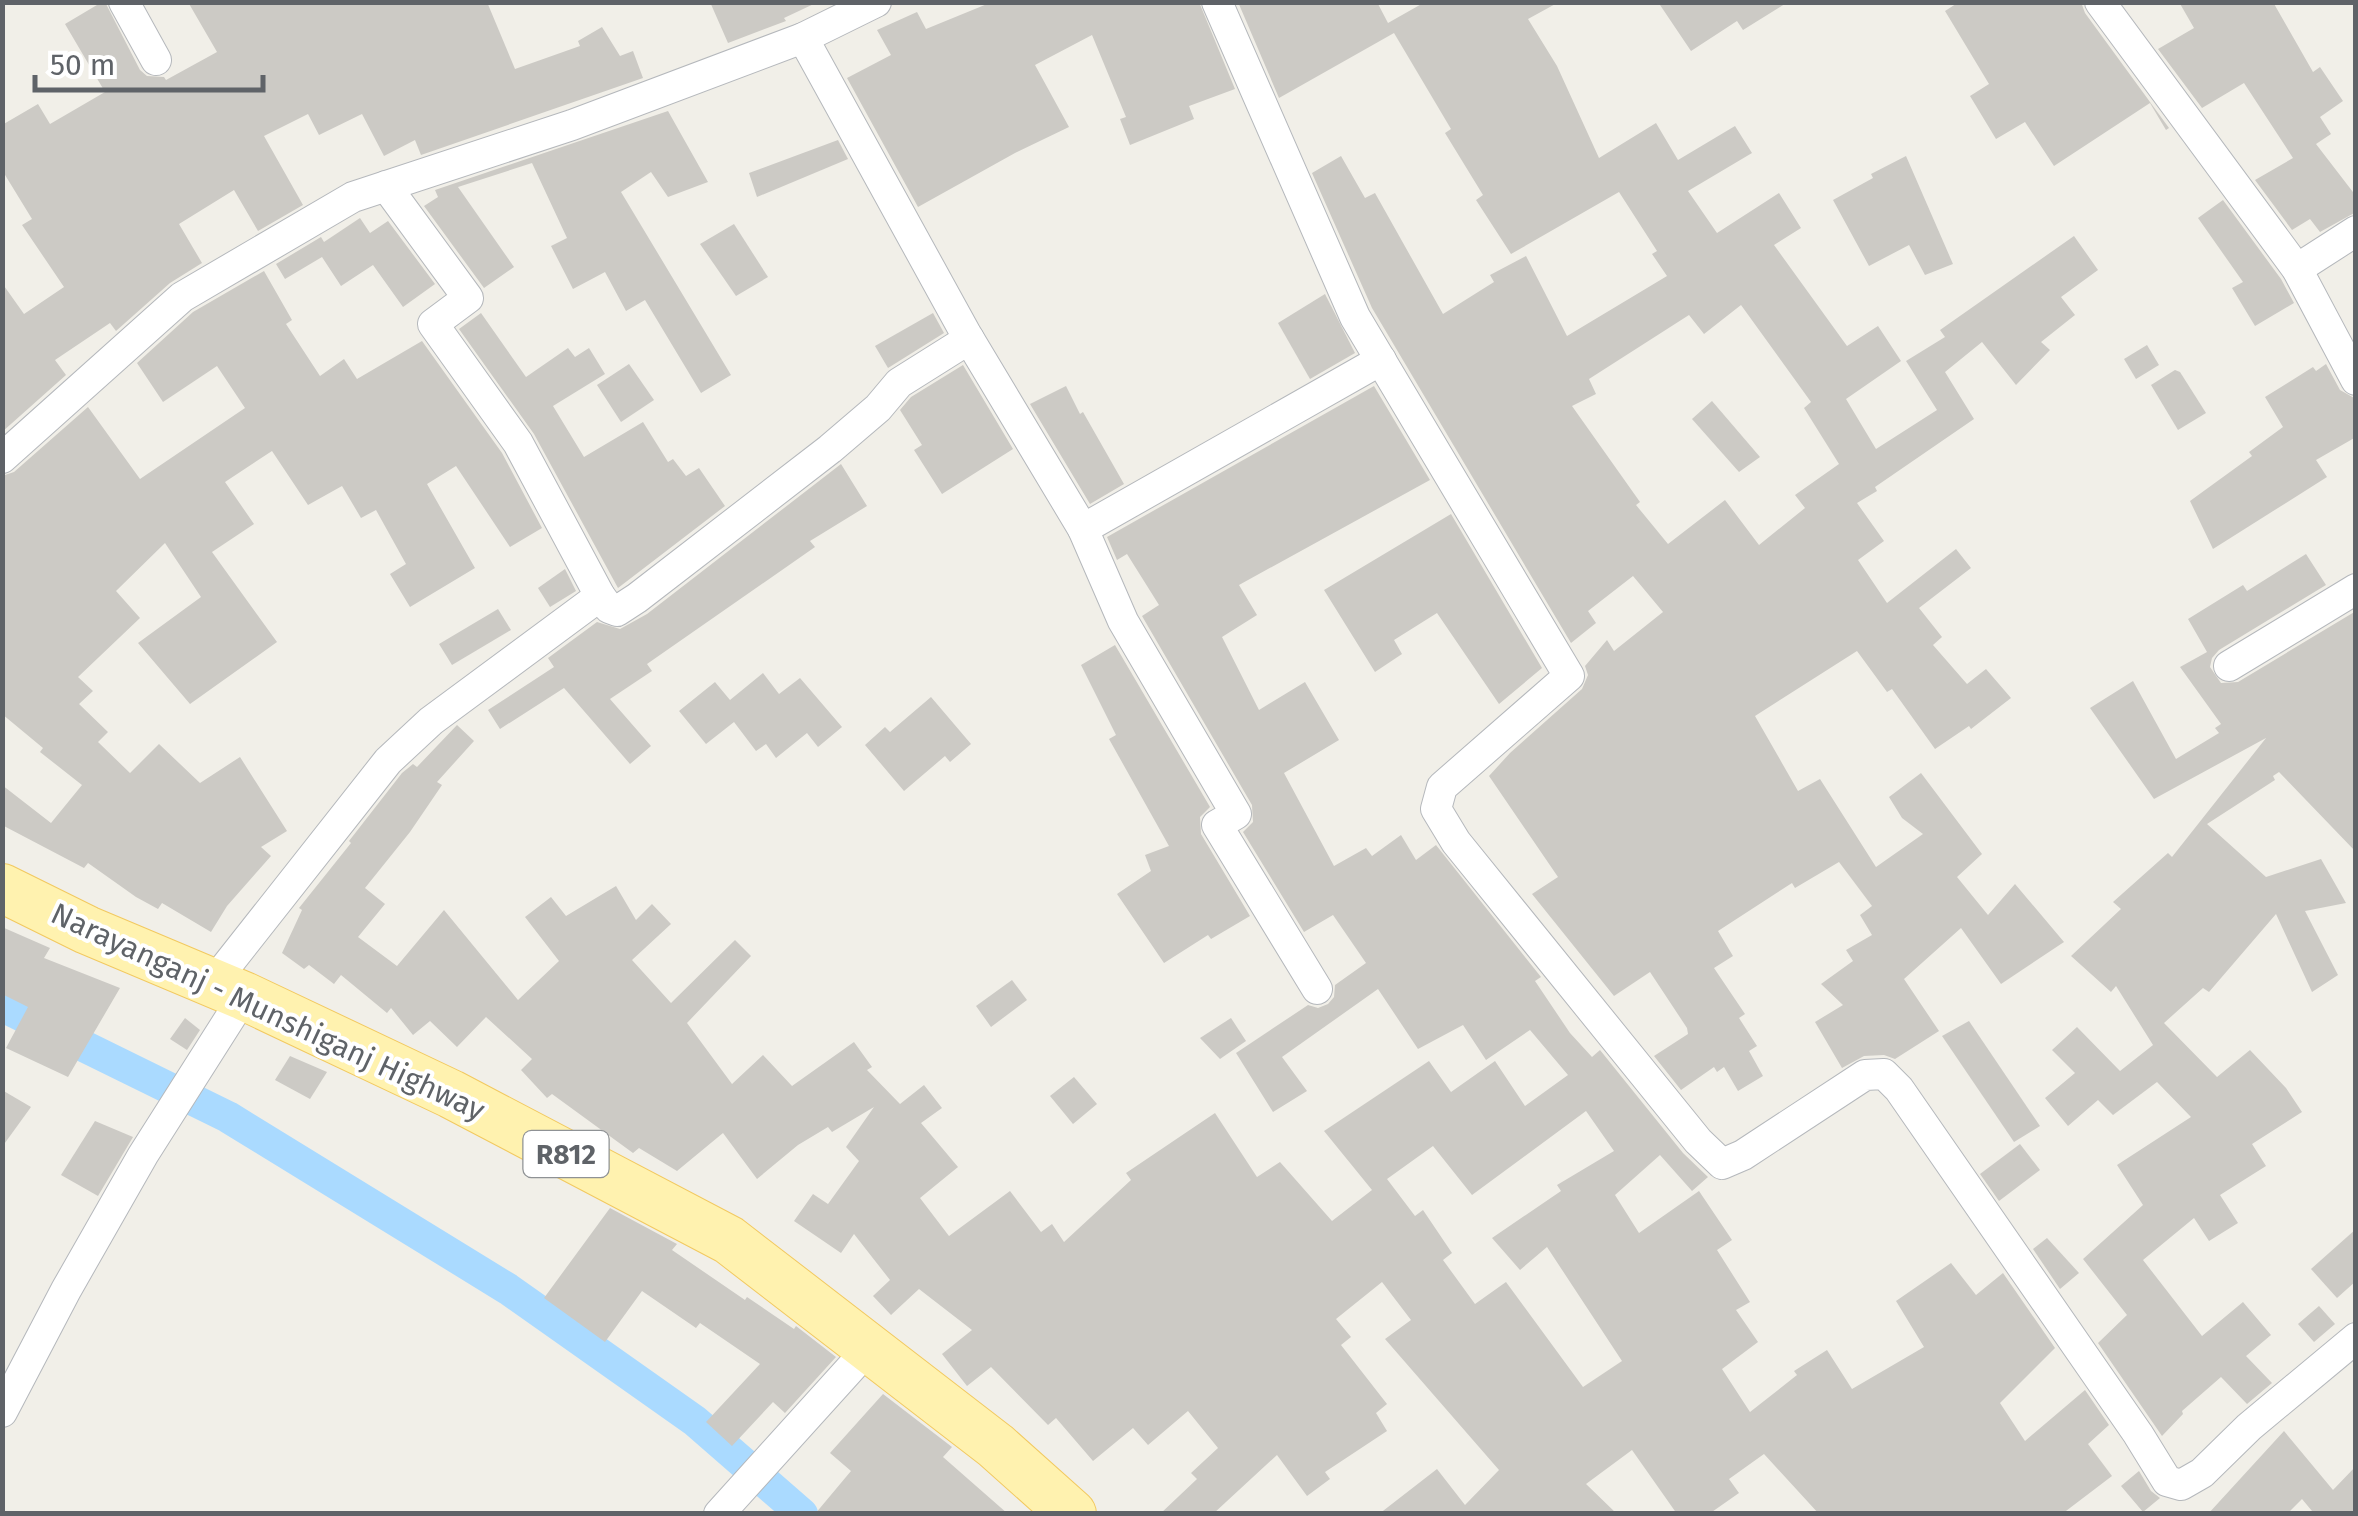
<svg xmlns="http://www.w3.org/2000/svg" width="2358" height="1516" viewBox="0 0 2358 1516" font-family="'Fira Sans',sans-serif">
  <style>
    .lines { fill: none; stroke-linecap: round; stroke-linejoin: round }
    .canal { stroke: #aadaff; stroke-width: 32 }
    .building { fill: #cccac5; fill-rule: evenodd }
    .street-casing { stroke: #b5b8bc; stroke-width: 32 }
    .primary-casing { stroke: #f2c960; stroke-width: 50 }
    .street { stroke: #fff; stroke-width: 30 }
    .primary { stroke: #fff2af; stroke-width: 48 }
    .labels { text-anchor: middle; stroke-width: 8; stroke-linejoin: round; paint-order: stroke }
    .shield { fill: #fff; stroke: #8f9295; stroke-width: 2.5 }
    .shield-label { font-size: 28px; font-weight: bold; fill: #5f6368 }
    .street-label { font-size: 30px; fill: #5f6368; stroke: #fff }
  </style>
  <rect width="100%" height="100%" fill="#f1efe8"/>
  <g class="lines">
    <path class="canal" d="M2 1006 228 1117 508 1289 695 1421 802 1514"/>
  </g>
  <g class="building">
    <path d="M102 2H105L140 70 147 76 164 77 166 80 217 52 188 2H487L515 69 580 46 578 41 602 27 620 56 633 51 643 78 421 155 415 140 384 156 362 114 319 135 308 114 264 136 303 205 258 231 234 190 179 224 202 263 170 283 116 331 110 323 55 360 66 375 2 432V283L24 314 64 287 22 225 32 219 2 170V125L38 104 50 124 105 92 65 24Z"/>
    <path d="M710 2H818L784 18 786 21 728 43Z"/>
    <path d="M992 2H1199L1235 89 1189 106 1194 119 1130 145 1120 119 1126 117 1092 35 1035 65 1069 127 1015 153 918 207 847 78 891 55 877 30 917 12 926 29Z"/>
    <path d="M1238 2H1377L1388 23 1425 2H1559L1528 19 1557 66 1599 158 1656 123 1678 160 1735 126 1752 153 1688 191 1717 233 1779 193 1801 228 1774 245 1847 346 1878 326 1901 361 1846 399 1876 449 1937 410 1906 361 1945 337 1940 330 2074 236 2098 270 2061 297 2075 315 2041 342 2050 350 2016 385 1982 342 1945 372 1974 419 1875 487 1877 491 1857 503 1884 541 1858 560 1887 603 1956 549 1971 568 1919 608 1942 637 1933 645 1967 684 1986 669 2011 698 1971 729 1969 726 1935 749 1892 689 1887 692 1857 651 1755 716 1798 791 1820 779 1876 867 1923 834 1902 818 1889 797 1921 773 1982 854 1957 877 1988 915 2015 884 2064 942 2001 984 1961 928 1904 979 1939 1031 1895 1059 1884 1055 1864 1056 1842 1068 1815 1022 1843 1005 1821 984 1853 961 1846 950 1872 935 1860 915 1872 906 1839 862 1795 888 1792 883 1718 931 1733 956 1714 968 1745 1014 1739 1018 1757 1046 1749 1051 1763 1076 1738 1091 1724 1067 1717 1072 1714 1067 1681 1090 1654 1056 1688 1034 1687 1028 1650 972 1614 996 1532 894 1558 877 1489 776 1510 753 1582 689 1588 675 1585 666 1607 640 1614 651 1663 612 1633 576 1588 611 1596 623 1571 643 1372 308 1312 173 1341 156 1365 198 1375 193 1443 314 1494 282 1490 275 1526 256 1567 336 1667 276 1652 254 1657 251 1619 192 1511 254 1476 200 1483 195 1445 133 1451 129 1394 33 1279 98ZM1741 305 1811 402 1804 408 1839 464 1795 495 1805 508 1759 545 1725 500 1668 544 1636 505 1640 502 1572 406 1596 394 1589 379 1689 315 1704 334Z"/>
    <path d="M1658 2H1788L1743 30 1737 21 1691 51Z"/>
    <path d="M1959 2H2081L2085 13 2169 128 2166 130 2150 103 2054 166 2025 122 1996 139 1970 96 1989 84 1945 11Z"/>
    <path d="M2179 2H2273L2313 72 2320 67 2343 101 2320 117 2331 134 2316 144 2356 196V212L2320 232 2310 219 2292 230 2255 180 2293 158 2244 83 2202 108 2158 49 2194 28Z"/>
    <path d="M668 111 708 182 668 197 651 172 621 192 731 375 701 393 645 300 626 311 605 272 573 289 551 246 567 238 532 163 458 187 514 267 484 288 424 206 438 197 435 190Z"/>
    <path d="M838 140 848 159 757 197 749 173Z"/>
    <path d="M1906 156 1953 264 1925 275 1909 245 1869 266 1833 200 1873 178 1871 174Z"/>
    <path d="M2223 200 2281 279 2294 303 2255 326 2232 288 2243 282 2198 218Z"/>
    <path d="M360 218 370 233 388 221 435 284 403 307 373 265 341 286 322 257 285 279 276 264 321 237 324 242Z"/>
    <path d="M734 224 768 277 736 296 700 244Z"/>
    <path d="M264 271 292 320 286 324 320 376 344 359 357 379 422 341 502 453 542 528 510 547 456 466 427 484 475 568 410 607 390 574 406 564 376 510 361 518 342 486 308 505 272 451 225 482 254 524 212 552 277 642 190 704 138 643 201 597 165 543 116 591 140 618 78 677 93 691 79 704 108 732 98 742 130 773 159 744 200 783 240 757 287 831 261 847 271 856 227 906 211 932 162 903 158 909 136 897 88 863 84 868 2 825V785L51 823 82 785 40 752 43 748 2 714V476L14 472 88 407 140 479 245 408 217 366 163 402 137 363 193 312Z"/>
    <path d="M1325 294 1355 353 1310 379 1278 323Z"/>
    <path d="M481 313 526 377 568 348 575 357 589 348 605 374 553 406 584 457 643 422 668 462 673 459 686 476 699 468 725 506 618 588 534 434 459 329Z"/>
    <path d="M933 313 944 333 888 368 875 346Z"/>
    <path d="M2147 345 2159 365 2136 379 2124 359Z"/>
    <path d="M629 364 654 400 621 422 597 385Z"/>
    <path d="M2326 364 2340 390 2356 399V437L2316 460 2327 477 2213 549 2190 501 2252 456 2249 452 2283 427 2265 397 2313 367 2316 371Z"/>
    <path d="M963 365 1013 449 942 494 914 450 922 445 900 410 911 397Z"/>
    <path d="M2175 370 2180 372 2206 413 2178 430 2151 385Z"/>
    <path d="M1066 386 1080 414 1083 412 1124 484 1090 504 1030 404Z"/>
    <path d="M1374 386 1430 480 1239 585 1257 615 1222 637 1259 710 1305 682 1339 740 1284 773 1334 866 1366 848 1372 856 1401 835 1416 860 1436 845 1541 977 1535 981 1570 1033 1592 1057 1600 1050 1683 1153 1708 1177 1692 1191 1660 1155 1615 1195 1639 1233 1699 1191 1732 1240 1717 1250 1750 1302 1736 1310 1758 1342 1722 1369 1750 1412 1797 1375 1794 1371 1827 1350 1852 1389 1924 1347 1896 1301 1951 1263 1976 1295 2003 1273 2055 1348 2000 1403 2025 1441 2085 1390 2109 1425 2088 1444 2112 1476 2062 1514H1819L1764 1454 1729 1479 1739 1493 1709 1514H1677L1632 1450 1586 1484 1617 1514H1379L1437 1469 1465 1505 1499 1470 1385 1339 1411 1320 1382 1282 1336 1319 1351 1337 1341 1345 1387 1404 1376 1413 1387 1431 1325 1472 1330 1479 1307 1496 1277 1455 1213 1514H1160L1197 1479 1191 1473 1218 1448 1188 1411 1148 1445 1133 1428 1093 1461 1056 1418 1048 1425 991 1367 967 1386 942 1354 972 1330 919 1289 891 1315 873 1296 890 1280 854 1234 841 1253 794 1221 813 1194 828 1204 859 1161 846 1147 874 1107 832 1132 828 1127 798 1145 757 1179 723 1133 677 1171 639 1148 633 1153 552 1094 547 1098 521 1070 532 1059 486 1017 457 1047 430 1021 413 1035 391 1008 387 1013 341 975 334 984 309 965 304 969 282 953 302 910 299 908 351 843 349 841 402 773 413 764 417 767 457 725 474 741 437 782 442 785 410 832 365 888 385 904 358 937 397 966 444 910 518 1000 559 961 525 917 551 897 566 916 616 886 636 920 652 904 671 924 632 960 671 1003 735 940 751 956 687 1023 732 1084 763 1055 792 1086 854 1042 872 1067 867 1070 900 1104 924 1085 942 1108 921 1123 958 1167 920 1198 949 1236 1010 1191 1041 1232 1052 1224 1064 1242 1131 1180 1126 1173 1215 1113 1257 1177 1280 1162 1332 1221 1372 1190 1324 1131 1429 1061 1451 1092 1495 1061 1525 1106 1568 1075 1530 1030 1486 1060 1463 1025 1418 1049 1378 989 1282 1057 1307 1091 1273 1112 1236 1053 1308 1005 1318 1008 1328 1004 1334 997 1335 985 1366 963 1333 915 1304 932 1243 832 1253 822 1252 805 1142 616 1159 605 1127 554 1117 560 1107 537ZM1586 1111 1614 1151 1557 1185 1561 1191 1492 1238 1520 1270 1547 1247 1622 1361 1583 1387 1506 1282 1475 1304 1443 1260 1452 1253 1423 1210 1415 1216 1387 1179 1433 1146 1472 1195Z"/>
    <path d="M1712 401 1760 457 1739 472 1692 419Z"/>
    <path d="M841 464 867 506 810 541 815 547 647 664 652 671 610 699 651 746 630 764 564 688 500 729 488 710 554 667 548 658 597 622 620 629 647 614Z"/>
    <path d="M1451 514 1542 668 1499 704 1437 613 1394 640 1402 654 1375 672 1324 590Z"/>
    <path d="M2306 554 2326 585 2219 650 2212 658 2210 667 2221 683 2238 682 2356 611V852L2279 772 2273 776 2275 780 2207 824 2266 877 2321 859 2346 903 2305 911 2338 975 2312 992 2276 914 2209 992 2203 988 2164 1023 2217 1077 2250 1050 2286 1088 2302 1112 2252 1144 2266 1166 2220 1195 2238 1223 2209 1241 2194 1218 2143 1260 2202 1336 2243 1302 2271 1335 2246 1356 2272 1383 2247 1404 2221 1377 2182 1411 2183 1414 2162 1436 2098 1343 2127 1315 2083 1259 2143 1205 2117 1165 2191 1117 2157 1082 2113 1115 2098 1100 2068 1126 2045 1098 2075 1073 2052 1050 2077 1027 2120 1071 2153 1045 2116 986 2111 992 2071 956 2121 909 2113 902 2168 853 2172 857 2266 738 2154 799 2090 708 2133 681 2176 759 2219 733 2215 728 2221 724 2180 667 2207 652 2188 619 2243 585 2247 591Z"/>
    <path d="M565 569 576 591 550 607 538 588Z"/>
    <path d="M498 609 511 630 452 665 439 644Z"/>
    <path d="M1115 645 1210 807 1200 817 1201 834 1250 916 1211 939 1208 935 1164 963 1117 894 1151 871 1145 855 1169 846 1109 739 1116 735 1081 665Z"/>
    <path d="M763 673 779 694 800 678 842 727 818 747 807 733 776 758 766 744 756 751 734 722 706 744 679 711 715 682 730 700Z"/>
    <path d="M931 697 971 744 950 762 945 756 904 791 865 745 885 727 890 732Z"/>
    <path d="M2 927 50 948 44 958 120 988 68 1077 6 1048 28 1007 2 994Z"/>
    <path d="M1012 980 1027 1000 991 1027 976 1006Z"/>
    <path d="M185 1018 200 1030 187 1050 170 1039Z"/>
    <path d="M1231 1018 1246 1041 1220 1059 1200 1038Z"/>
    <path d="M1969 1021 2040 1126 2014 1142 1942 1036Z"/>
    <path d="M290 1056 327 1072 310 1099 275 1080Z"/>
    <path d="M1074 1077 1097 1104 1073 1124 1050 1096Z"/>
    <path d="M2 1090 31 1107 2 1147Z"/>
    <path d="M95 1121 133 1137 98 1196 61 1175Z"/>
    <path d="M2020 1144 2040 1170 1999 1201 1980 1174Z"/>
    <path d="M610 1208 677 1244 672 1250 745 1300 747 1297 794 1329 796 1326 836 1357 785 1413 773 1402 732 1446 706 1422 760 1364 700 1323 696 1328 642 1291 605 1342 544 1298Z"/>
    <path d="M2356 1229V1281L2337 1298 2311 1269Z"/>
    <path d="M2047 1238 2079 1273 2060 1289 2033 1249Z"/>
    <path d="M2319 1306 2335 1324 2314 1342 2298 1324Z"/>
    <path d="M883 1394 952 1447 943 1457 1008 1514H815L851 1471 830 1453Z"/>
    <path d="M2284 1431 2333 1490 2356 1466V1514H2310L2312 1511 2302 1499 2287 1514H2208Z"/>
    <path d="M2139 1471 2151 1491 2160 1498 2143 1512 2121 1486Z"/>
  </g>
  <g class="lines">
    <g class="street-casing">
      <g id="street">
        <path d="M124 2 156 60"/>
        <path d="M1217 2 1355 317 1569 676 1442 787 1436 809 1456 842 1698 1141 1722 1164 1743 1155 1865 1075 1884 1074 1899 1089 2138 1434 2167 1481 2181 1485 2202 1473 2249 1427 2356 1338"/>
        <path d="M2100 2 2297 269 2356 380"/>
        <path d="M803 38 966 334 1083 529"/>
        <path d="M2297 269 2356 231"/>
        <path d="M2 458 182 297 353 197 572 125 803 38 876 2"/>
        <path d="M600 596 609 608 617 611 637 598 830 449 878 408 899 383 969 339"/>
        <path d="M2229 666 2356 589"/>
        <path d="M213 983 388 761 431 721 600 596 518 443 433 324 468 298 386 186"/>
        <path d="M1317 989 1217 825 1236 814 1123 621 1083 529 1381 360"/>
        <path d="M2 1412 66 1290 143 1155 244 996"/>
        <path d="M719 1514 869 1348"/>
      </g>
    </g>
    <g class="primary-casing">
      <path id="primary" d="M2 888 87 930 244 996 451 1094 729 1240 996 1446 1072 1514"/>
    </g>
    <use href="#street" class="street"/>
    <use href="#primary" class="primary"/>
  </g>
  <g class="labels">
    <rect class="shield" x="523.5" y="1131" width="85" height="46" rx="8"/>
    <g class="shield-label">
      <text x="566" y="1164">R812</text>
    </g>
    <g class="street-label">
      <text transform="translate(268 1012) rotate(25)" y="10">Narayanganj - Munshiganj Highway</text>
    </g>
  </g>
  <rect width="2358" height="1516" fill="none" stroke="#5f6368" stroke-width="10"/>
  <path d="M35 75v15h228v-15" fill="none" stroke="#5f6368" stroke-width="5"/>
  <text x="50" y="75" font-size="30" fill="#5f6368" stroke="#ffffff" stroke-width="8" paint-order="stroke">50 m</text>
</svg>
